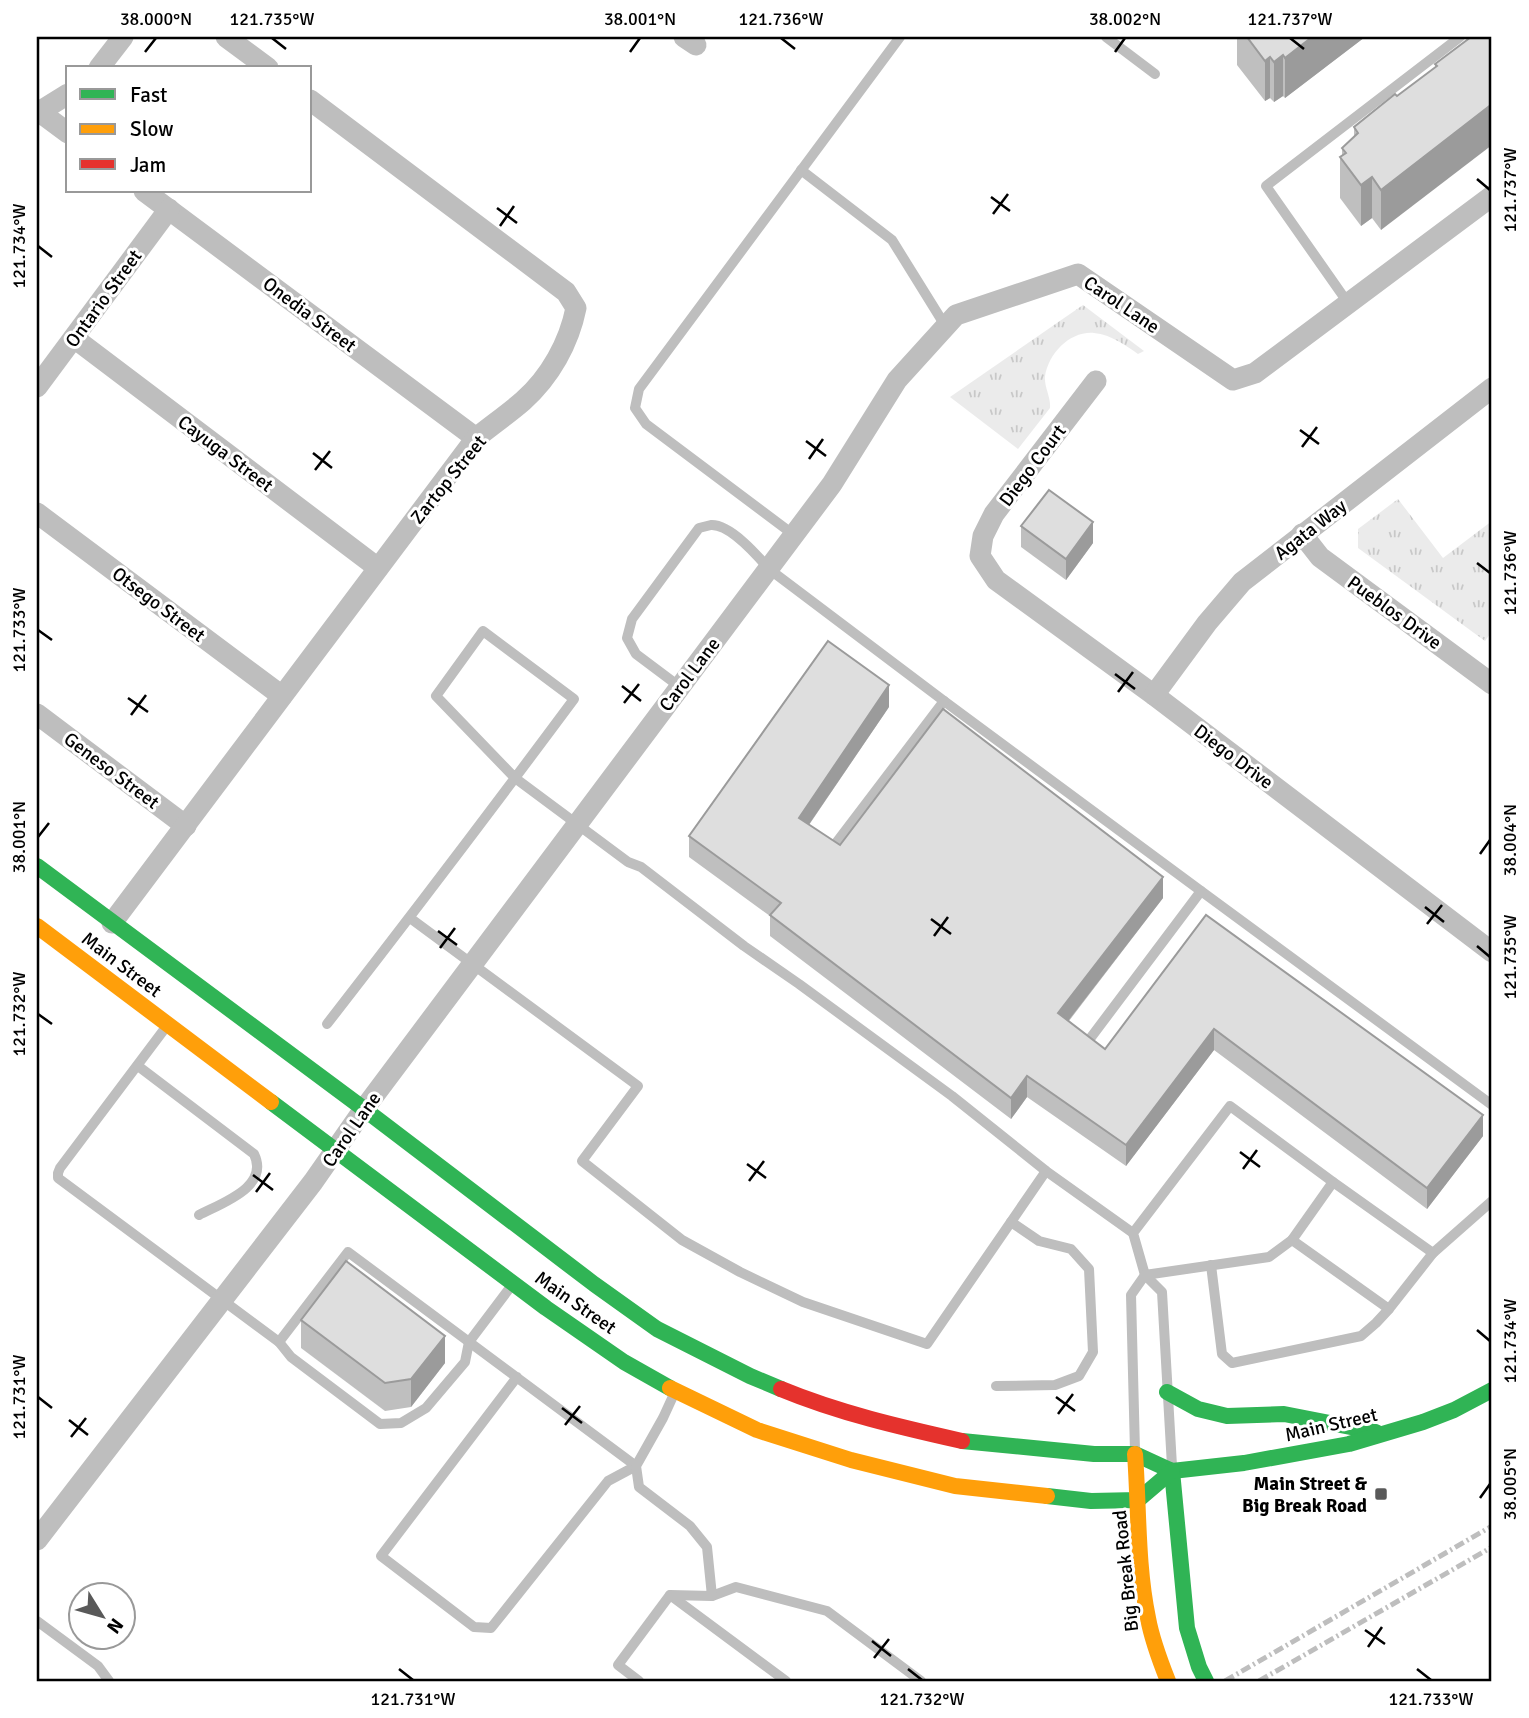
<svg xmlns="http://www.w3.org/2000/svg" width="1529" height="1718" viewBox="0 0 1529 1718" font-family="Signika,sans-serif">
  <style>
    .grass { fill: url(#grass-tufts) }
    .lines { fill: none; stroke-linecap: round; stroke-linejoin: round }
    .lane { stroke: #bebebe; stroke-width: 10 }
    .street { stroke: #bebebe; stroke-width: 21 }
    .fast { stroke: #30b455; stroke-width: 16 }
    .slow { stroke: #ff9f0a; stroke-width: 16 }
    .jam { stroke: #e5322d; stroke-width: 16 }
    .rail { stroke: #bebebe; stroke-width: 5; stroke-dasharray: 10 3.5 2 3.5; stroke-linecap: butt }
    .wall { fill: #bfbfbf }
    .shaded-wall { fill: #9b9b9b }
    .building { fill: #dedede; stroke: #9b9b9b; stroke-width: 2 }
    .ticks { fill: none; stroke: #000; stroke-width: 2.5 }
    .poi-dot { fill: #595959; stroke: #fff; stroke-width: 2.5 }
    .labels { text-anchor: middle; stroke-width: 6; stroke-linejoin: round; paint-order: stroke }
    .street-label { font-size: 19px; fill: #000; stroke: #fff }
    .poi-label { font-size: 19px; font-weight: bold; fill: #000; stroke: #fff; text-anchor: end }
    .neatline { fill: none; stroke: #000; stroke-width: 2.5 }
    .ticks-label { font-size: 18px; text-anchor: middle; fill: #000 }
  </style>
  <defs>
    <pattern id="grass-tufts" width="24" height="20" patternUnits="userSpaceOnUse" patternTransform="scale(1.75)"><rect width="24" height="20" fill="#ebebeb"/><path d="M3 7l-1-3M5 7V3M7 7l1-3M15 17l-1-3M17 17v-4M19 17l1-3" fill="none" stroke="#c8c8c8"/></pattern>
  </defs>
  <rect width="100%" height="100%" fill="#fff"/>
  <g class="grass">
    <path d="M1083 305 1144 351 1138 354C1125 345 1112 335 1094 333 1070 331 1049 353 1045 376 1044 387 1051 397 1050 408L1018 449 950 397Z"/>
    <path d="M1398 499 1443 558 1492 521V631L1485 641 1358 548V529Z"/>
  </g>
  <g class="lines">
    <g class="lane">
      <path d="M1106 37 1155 74"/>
      <path d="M801 170 892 240 946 327"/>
      <path d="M1348 303 1266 186 1460 37"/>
      <path d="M794 535 646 424 635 408 639 389 900 37"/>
      <path d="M680 687 636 654 627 638 632 619 699 528C703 527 707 526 711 525 730 524 757 555 769 569L944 701 1201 891 1089 1040"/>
      <path d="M833 847 944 701"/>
      <path d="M1201 891 1492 1105"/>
      <path d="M410 918 638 1086 582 1161 682 1240 740 1272 803 1302 927 1344 1046 1171"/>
      <path d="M327 1024C411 916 493 808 574 699L483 631 436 696 515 778 628 862 641 867 744 946 799 984 952 1096 1046 1171 1133 1233"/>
      <path d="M166 1027 60 1168 58 1173V1178L279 1342 348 1252 636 1466 608 1481 491 1628 474 1627 381 1556 517 1377"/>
      <path d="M138 1066 254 1154C270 1187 222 1203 199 1215"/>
      <path d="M1333 1182 1292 1240 1389 1309 1433 1253 1492 1201"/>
      <path d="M1292 1240 1269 1257 1145 1275 1133 1233 1230 1106 1333 1182 1433 1253"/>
      <path d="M1211 1265 1222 1354 1232 1363 1361 1336 1376 1323 1389 1309"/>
      <path d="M279 1342 291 1357 380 1424 401 1423 426 1408 465 1362 469 1342 512 1285"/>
      <path d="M996 1386 1055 1385 1079 1376 1093 1352 1089 1269 1071 1249 1039 1241 1011 1222"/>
      <path d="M1135 1451 1131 1295 1145 1275 1162 1292 1172 1466"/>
      <path d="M670 1595 786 1681"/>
      <path d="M712 1596 736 1587 827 1611 921 1681"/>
      <path d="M37 1621 98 1666 109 1681"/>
      <path d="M639 1681 618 1665 670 1595 712 1596 707 1547 690 1526 639 1487 636 1466 663 1418 674 1394"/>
    </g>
    <g class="street">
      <path d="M226 37 268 68"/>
      <path d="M684 37 696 45"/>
      <path d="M99 68 123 37"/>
      <path d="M37 110 68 133"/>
      <path d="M37 115 39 112 68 94"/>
      <path d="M144 191 476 438"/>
      <path d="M74 338 378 568"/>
      <path d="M1096 381 994 514 983 536 980 556 996 580 1154 695 1492 952"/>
      <path d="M37 387 169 209"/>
      <path d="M37 513 282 696"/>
      <path d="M1302 534 1320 557 1492 684"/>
      <path d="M1154 695 1207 623 1242 582 1492 388"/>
      <path d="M37 714 186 826"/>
      <path d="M112 923 476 438C492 425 508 414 523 401 550 377 569 343 576 308L566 292 310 100"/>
      <path d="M37 1540 313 1182 364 1109 832 484 897 380 956 315 1078 274 1233 380 1255 373 1492 196"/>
    </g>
    <g class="fast">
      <path d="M37 866 364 1109 594 1284 657 1329 750 1376 781 1389"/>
      <path d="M271 1102 546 1308 624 1362 670 1388"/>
      <path d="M1167 1392 1198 1409 1227 1416 1284 1414 1376 1432"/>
      <path d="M962 1441 1094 1454H1135L1172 1471 1244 1463 1349 1444 1423 1422 1454 1410 1492 1390"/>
      <path d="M1172 1471 1187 1628 1199 1667 1206 1681"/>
      <path d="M1047 1496 1091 1501 1138 1500 1172 1471"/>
    </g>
    <g class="slow">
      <path d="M37 926 271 1102"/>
      <path d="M670 1388 757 1430 851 1460 955 1486 1047 1496"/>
      <path d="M1135 1454C1139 1508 1137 1565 1148 1618 1152 1640 1160 1661 1168 1681"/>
    </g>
    <path class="jam" d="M781 1389C839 1413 900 1427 962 1441"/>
    <g class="rail">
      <path d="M1225 1681 1492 1526"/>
      <path d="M1259 1681 1492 1547"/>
    </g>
  </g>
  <g class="wall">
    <path d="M1237 37H1365L1285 98 1283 96 1274 102 1270 98 1265 101 1237 65Z"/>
    <path d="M1471 37 1381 230 1372 218 1361 226 1340 198V157L1342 156V148L1354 137V127L1397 96 1435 67V64Z"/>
    <path d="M1021 526 1093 543 1066 580 1021 547Z"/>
    <path d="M889 707 809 825 840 845 1163 898 1069 1021 1105 1049 1206 915 1483 1136 1427 1209 1214 1050 1126 1166 1027 1097 1011 1119 770 936V916L689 857V836Z"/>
    <path d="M301 1320 445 1363 411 1407 385 1411 301 1348Z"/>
  </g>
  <g class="shaded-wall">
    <path d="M1312 37H1365L1285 98V58Z"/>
    <path d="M1283 55V96L1274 102V62Z"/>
    <path d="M1270 57V98L1265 101V61Z"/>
    <path d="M1492 104V145L1381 230V190Z"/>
    <path d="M1372 177V218L1361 226V185Z"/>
    <path d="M1093 522V543L1066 580V559Z"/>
    <path d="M889 685V707L799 839V818Z"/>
    <path d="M1163 877V898L1058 1034V1013Z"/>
    <path d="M1214 1029V1050L1126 1166V1145Z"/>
    <path d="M1027 1076V1097L1011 1119V1098Z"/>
    <path d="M1483 1115V1136L1427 1209V1188Z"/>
    <path d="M445 1336V1363L411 1407V1379Z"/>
  </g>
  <g class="building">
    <path d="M1247 37H1312L1285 58 1283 55 1274 62 1270 57 1265 61Z"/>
    <path d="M1471 37H1492V104L1381 190 1372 177 1361 185 1340 157 1346 153 1342 148 1358 133 1354 127 1395 94 1397 96 1437 66 1435 64Z"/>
    <path d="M1049 490 1093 522 1066 559 1021 526Z"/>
    <path d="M828 641 889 685 799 818 840 845 943 709 1163 877 1058 1013 1105 1049 1206 915 1483 1115 1427 1188 1214 1029 1126 1145 1027 1076 1011 1098 770 915 781 903 689 836Z"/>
    <path d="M346 1261 445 1336 411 1379 385 1383 301 1320Z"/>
  </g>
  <path class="ticks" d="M272 38 286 49M781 38 795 49M1290 38 1304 49M145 52 156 38M630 52 640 38M1115 52 1125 38M1477 179 1490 190M991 197 1010 211M497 208 517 223M993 214 1008 194M500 226 514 206M38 246 52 257M1300 430 1319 444M806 441 826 456M1302 447 1317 427M313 453 332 468M809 459 823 439M315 470 330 451M1477 563 1490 573M38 630 52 640M1115 674 1135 689M622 686 641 701M1118 692 1133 672M128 698 148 712M624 703 639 684M131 715 146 695M38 837 49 823M1480 854 1490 840M1425 907 1444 922M931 919 951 934M1427 924 1442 905M438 931 457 945M934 936 948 917M1477 946 1490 957M440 948 455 928M38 1014 52 1024M1240 1152 1260 1167M747 1164 766 1178M1243 1169 1257 1150M253 1175 273 1190M749 1181 764 1161M256 1192 270 1173M1477 1330 1490 1341M38 1397 52 1408M1056 1397 1075 1411M562 1408 582 1423M1058 1414 1073 1394M69 1420 88 1435M565 1425 580 1406M71 1437 86 1418M1480 1498 1490 1484M1365 1630 1385 1644M872 1641 891 1656M1368 1647 1382 1627M874 1658 889 1639M399 1669 413 1680M908 1669 922 1680M1417 1669 1431 1680"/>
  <rect class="poi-dot" x="1374" y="1487" width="14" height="14" rx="3.5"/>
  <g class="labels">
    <g class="street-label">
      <text transform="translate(103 298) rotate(-54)" y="7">Ontario Street</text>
      <text transform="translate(1122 304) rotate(34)" y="7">Carol Lane</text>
      <text transform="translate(310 314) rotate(37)" y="7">Onedia Street</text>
      <text transform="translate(226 453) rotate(37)" y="7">Cayuga Street</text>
      <text transform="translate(1032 465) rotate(-53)" y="7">Diego Court</text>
      <text transform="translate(448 479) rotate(-51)" y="7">Zartop Street</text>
      <text transform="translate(1310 529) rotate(-38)" y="7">Agata Way</text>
      <text transform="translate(159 604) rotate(37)" y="7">Otsego Street</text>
      <text transform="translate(1395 612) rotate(36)" y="7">Pueblos Drive</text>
      <text transform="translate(689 674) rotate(-53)" y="7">Carol Lane</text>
      <text transform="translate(1234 756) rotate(37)" y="7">Diego Drive</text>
      <text transform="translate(112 770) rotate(37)" y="7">Geneso Street</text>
      <text transform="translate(122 964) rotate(37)" y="7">Main Street</text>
      <text transform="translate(351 1129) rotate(-55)" y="7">Carol Lane</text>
      <text transform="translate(576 1302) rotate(35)" y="7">Main Street</text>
      <text transform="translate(1331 1424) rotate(-13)" y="7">Main Street</text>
      <text transform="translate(1125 1571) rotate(-96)" y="7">Big Break Road</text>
    </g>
    <g class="poi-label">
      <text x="1367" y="1490">Main Street &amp;<tspan x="1367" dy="22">Big Break Road</tspan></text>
    </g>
  </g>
  <rect width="1529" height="1718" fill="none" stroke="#ffffff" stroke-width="77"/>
  <rect x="66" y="66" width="245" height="126" fill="#ffffff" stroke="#999999" stroke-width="2"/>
  <rect x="80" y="89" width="35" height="10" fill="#30b455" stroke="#999999" stroke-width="2"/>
  <text x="130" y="102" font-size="21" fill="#000000">Fast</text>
  <rect x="80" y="124" width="35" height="10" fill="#ff9f0a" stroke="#999999" stroke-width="2"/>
  <text x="130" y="136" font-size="21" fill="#000000">Slow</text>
  <rect x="80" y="159" width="35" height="10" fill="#e5322d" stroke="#999999" stroke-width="2"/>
  <text x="130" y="172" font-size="21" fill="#000000">Jam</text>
  <g transform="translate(102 1616) rotate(127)"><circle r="33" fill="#ffffff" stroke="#999999" stroke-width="2"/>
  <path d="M0-5L12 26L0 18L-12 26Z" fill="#595959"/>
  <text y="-10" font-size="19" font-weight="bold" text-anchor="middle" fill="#000000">N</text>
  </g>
  <rect x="38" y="38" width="1452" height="1642" class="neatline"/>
  <g class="ticks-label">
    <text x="156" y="25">38.000°N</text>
    <text x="272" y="25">121.735°W</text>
    <text x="640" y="25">38.001°N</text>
    <text x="781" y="25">121.736°W</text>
    <text x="1125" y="25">38.002°N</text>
    <text x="1290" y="25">121.737°W</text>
    <text transform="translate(1510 190) rotate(-90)" y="6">121.737°W</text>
    <text transform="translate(19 246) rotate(-90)" y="6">121.734°W</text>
    <text transform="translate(1510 573) rotate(-90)" y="6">121.736°W</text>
    <text transform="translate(19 630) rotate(-90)" y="6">121.733°W</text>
    <text transform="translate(19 837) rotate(-90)" y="6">38.001°N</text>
    <text transform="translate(1510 840) rotate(-90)" y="6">38.004°N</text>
    <text transform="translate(1510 957) rotate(-90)" y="6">121.735°W</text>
    <text transform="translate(19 1014) rotate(-90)" y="6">121.732°W</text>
    <text transform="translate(1510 1341) rotate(-90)" y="6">121.734°W</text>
    <text transform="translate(19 1397) rotate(-90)" y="6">121.731°W</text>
    <text transform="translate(1510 1484) rotate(-90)" y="6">38.005°N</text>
    <text x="413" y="1705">121.731°W</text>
    <text x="922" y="1705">121.732°W</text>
    <text x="1431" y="1705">121.733°W</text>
  </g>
</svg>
